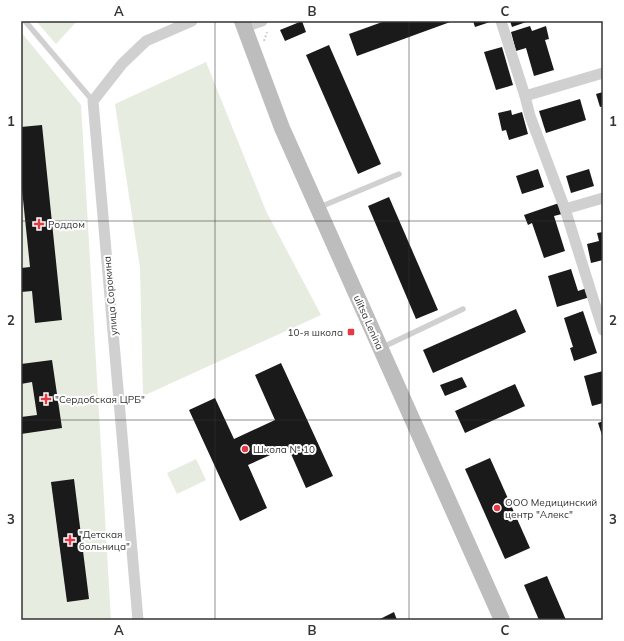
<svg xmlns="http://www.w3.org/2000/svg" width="624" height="641" viewBox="0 0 624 641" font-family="Mulish,sans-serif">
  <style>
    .green { fill: #e6ecdf }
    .building { fill: #1a1a1a }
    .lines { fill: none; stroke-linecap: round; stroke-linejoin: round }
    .path { stroke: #cdcdcd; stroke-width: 2; stroke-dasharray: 2 2; stroke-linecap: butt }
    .service { stroke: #d0d0d0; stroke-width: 5.5 }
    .minor { stroke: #d0d0d0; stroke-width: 11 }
    .secondary { stroke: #bdbdbd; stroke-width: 16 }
    .grid { fill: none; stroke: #333; stroke-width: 1; stroke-opacity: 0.55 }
    .poi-dot { fill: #e63946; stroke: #fff; stroke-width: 1.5 }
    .labels { text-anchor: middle; stroke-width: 4; stroke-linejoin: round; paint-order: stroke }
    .poi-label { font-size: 10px; fill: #333; stroke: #fff; text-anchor: start }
    .street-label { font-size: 10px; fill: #333; stroke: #fff }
    .neatline { fill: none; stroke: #333; stroke-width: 1.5 }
    .grid-label { font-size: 13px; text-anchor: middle; font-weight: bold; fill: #333 }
  </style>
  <rect width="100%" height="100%" fill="#fff"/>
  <g class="green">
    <path d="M36 21H77L56 44Z"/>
    <path d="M21 32 81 105 111 620H21Z"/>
    <path d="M206 62 266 211 321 315 143 396 140 268 115 104Z"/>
    <path d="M196 459 206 480 177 494 167 473Z"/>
  </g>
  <g class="building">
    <path d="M302 21 306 32 285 41 280 30Z"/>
    <path d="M385 21H453L357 56 349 34Z"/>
    <path d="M473 21H493L475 27Z"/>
    <path d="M510 21H529L512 27Z"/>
    <path d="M530 26 532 31 546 26 549 39 545 40 554 70 534 76 526 48 516 51 511 32Z"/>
    <path d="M329 45 381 164 358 174 306 55Z"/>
    <path d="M502 47 513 85 496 90 484 52Z"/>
    <path d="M603 92V106L600 107 596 94Z"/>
    <path d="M580 99 586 120 546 133 539 111Z"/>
    <path d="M511 110 512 115 522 112 528 134 509 140 506 130 502 131 498 113Z"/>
    <path d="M42 125 62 320 35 323 32 291 21 292V268L30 267 21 180V127Z"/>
    <path d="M538 169 544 187 522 194 516 176Z"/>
    <path d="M589 169 594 186 571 193 566 176Z"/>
    <path d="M389 197 438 310 416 319 368 206Z"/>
    <path d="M559 203 562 214 554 216 565 251 544 258 532 223 528 225 524 215Z"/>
    <path d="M603 232V260L591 263 587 244 599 241 597 233Z"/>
    <path d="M571 269 578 291 587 288 590 297 557 307 548 276Z"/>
    <path d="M516 309 526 332 433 373 423 350Z"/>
    <path d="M583 311 597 353 574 361 570 348 573 347 564 318Z"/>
    <path d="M52 360 62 428 21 434V417L37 415 32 382 21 384V364Z"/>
    <path d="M281 363 333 476 306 488 288 447 248 465 267 508 240 521 189 410 215 398 234 439 275 420 255 375Z"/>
    <path d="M603 371V403L592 406 584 376Z"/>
    <path d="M462 377 467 387 445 396 440 385Z"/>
    <path d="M515 384 525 406 465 433 455 411Z"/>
    <path d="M603 421V438L598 423Z"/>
    <path d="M490 458 530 548 505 559 465 469Z"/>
    <path d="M74 479 89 599 67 602 51 482Z"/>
    <path d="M547 576 566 620H539L524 585Z"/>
    <path d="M394 612 397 620H378Z"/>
  </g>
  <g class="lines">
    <path class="path" d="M264 41 267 32"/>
    <g class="service">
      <path d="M25 21 93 101"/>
      <path d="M320 207 399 174"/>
      <path d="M383 347 463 309"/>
    </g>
    <g class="minor">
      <path d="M501 21 525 96 530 116 565 209 603 330"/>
      <path d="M244 27 262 21"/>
      <path d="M525 96 603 73"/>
      <path d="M565 209 603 198"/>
      <path d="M138 620 93 101 122 64 146 41 192 21"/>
    </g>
    <path class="secondary" d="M242 21 282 128 502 620"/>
  </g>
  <path class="grid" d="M215 21V620M409 21V620M21 221H603M21 420H603"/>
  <g class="poi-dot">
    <path d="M37 218h4v4h4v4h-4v4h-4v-4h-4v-4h4z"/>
    <rect x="347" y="328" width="8" height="8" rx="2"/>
    <path d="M44 393h4v4h4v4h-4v4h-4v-4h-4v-4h4z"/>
    <circle cx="245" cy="449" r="4"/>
    <circle cx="497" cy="508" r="4"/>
    <path d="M68 534h4v4h4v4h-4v4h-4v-4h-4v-4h4z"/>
  </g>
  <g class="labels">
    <g class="poi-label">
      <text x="48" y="228">Роддом</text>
      <text x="343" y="336" text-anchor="end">10-я школа</text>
      <text x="55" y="403">"Сердобская ЦРБ"</text>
      <text x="253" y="453">Школа № 10</text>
      <text x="505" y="506">ООО Медицинский<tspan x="505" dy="12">центр "Алекс"</tspan></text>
      <text x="79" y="538">"Детская<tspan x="79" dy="12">больница"</tspan></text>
    </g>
    <g class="street-label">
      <text transform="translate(110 296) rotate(-95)" y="4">улица Сорокина</text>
      <text transform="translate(369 322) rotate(66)" y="4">ulitsa Lenina</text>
    </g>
  </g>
  <rect width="624" height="641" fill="none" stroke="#ffffff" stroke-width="44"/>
  <rect x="22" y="22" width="580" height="597" class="neatline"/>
  <g class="grid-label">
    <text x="119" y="16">A</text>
    <text x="312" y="16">B</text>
    <text x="505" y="16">C</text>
    <text x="11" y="126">1</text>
    <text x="613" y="126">1</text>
    <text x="11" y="325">2</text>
    <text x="613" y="325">2</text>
    <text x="11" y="524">3</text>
    <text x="613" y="524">3</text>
    <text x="119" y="635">A</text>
    <text x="312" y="635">B</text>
    <text x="505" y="635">C</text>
  </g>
</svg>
